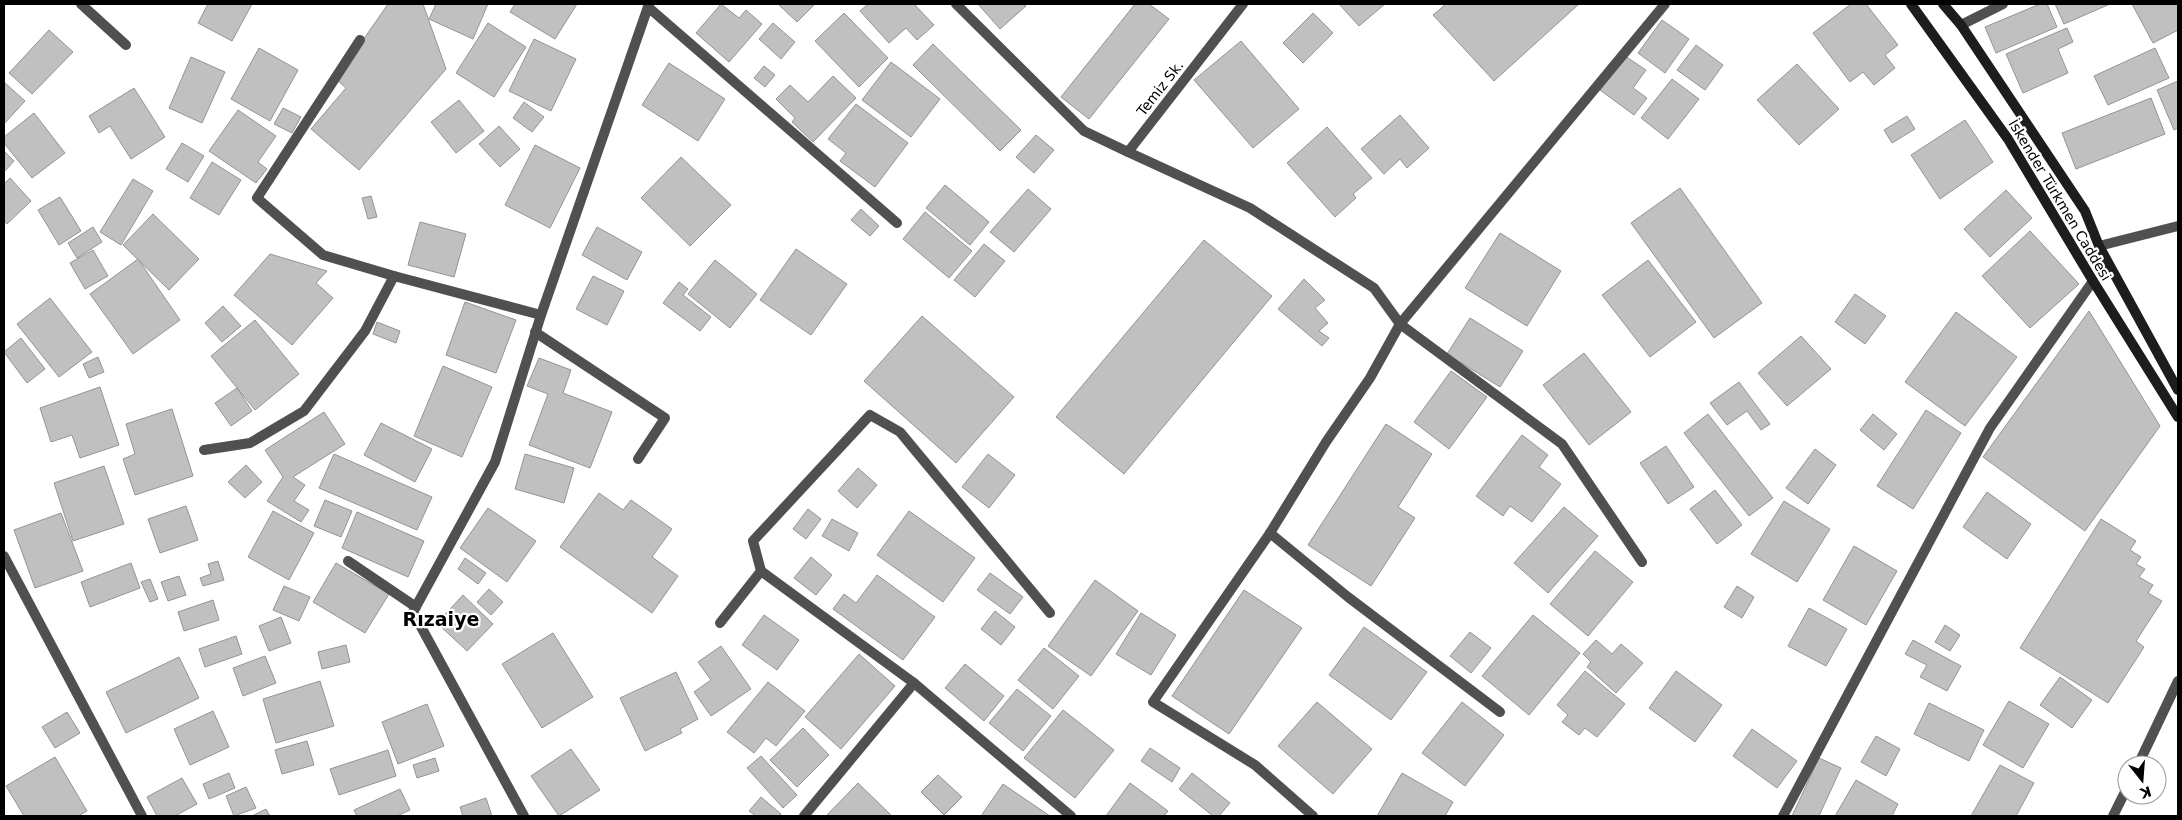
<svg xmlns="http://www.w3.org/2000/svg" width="2182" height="820" viewBox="0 0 2182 820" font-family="'DejaVu Sans',sans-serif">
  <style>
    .building { fill: #c0c0c0; stroke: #949494 }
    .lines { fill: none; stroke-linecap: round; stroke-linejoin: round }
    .lane { stroke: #505050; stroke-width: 10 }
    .street { stroke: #505050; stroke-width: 10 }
    .secondary { stroke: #1d1d1d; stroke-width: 10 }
    .labels { text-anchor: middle; stroke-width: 4.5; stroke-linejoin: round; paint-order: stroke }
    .street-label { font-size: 14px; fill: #000; stroke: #fff }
    .district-label { font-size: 19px; font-weight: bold; fill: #000; stroke: #fff }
  </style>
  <rect width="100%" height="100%" fill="#fff"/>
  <g class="building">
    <path d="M208 4H252L232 41 198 23Z"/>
    <path d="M388 4H423L446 69 359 170 311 129 346 88 336 79Z"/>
    <path d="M436 4H488L473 39 429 19Z"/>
    <path d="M515 4H577L555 39 510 12Z"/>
    <path d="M721 4 739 18 746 10 762 24 729 62 696 33Z"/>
    <path d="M778 4H815L797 22Z"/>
    <path d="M868 4H914L934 25 917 40 906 28 889 43 860 11Z"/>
    <path d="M978 4H1024L1026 6 1000 29Z"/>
    <path d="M1135 4H1149L1169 19 1089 119 1061 97Z"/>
    <path d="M1339 4H1385L1359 26Z"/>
    <path d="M1446 4H1579L1494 81 1433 15Z"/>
    <path d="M1851 4H1866L1898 45 1885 55 1895 68 1874 85 1863 72 1850 82 1813 33Z"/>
    <path d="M2040 4H2047L2057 27 1996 53 1985 27Z"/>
    <path d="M2055 4H2110L2064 24Z"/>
    <path d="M2132 4H2178V30L2153 43Z"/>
    <path d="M844 13 888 58 859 87 815 41Z"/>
    <path d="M1313 13 1333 33 1303 63 1283 43Z"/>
    <path d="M1662 20 1689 39 1665 73 1638 53Z"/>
    <path d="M488 23 526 47 494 97 456 73Z"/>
    <path d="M773 23 795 42 781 59 759 39Z"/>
    <path d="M2067 28 2073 42 2058 49 2068 73 2023 93 2006 54Z"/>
    <path d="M49 30 73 52 32 94 9 73Z"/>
    <path d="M534 39 576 59 551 111 509 91Z"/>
    <path d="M1241 41 1299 109 1253 148 1194 80Z"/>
    <path d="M933 44 1021 130 1000 151 913 65Z"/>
    <path d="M1696 45 1723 65 1705 90 1677 70Z"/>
    <path d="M259 48 298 70 270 121 231 99Z"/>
    <path d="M2155 48 2169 78 2108 105 2094 76Z"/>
    <path d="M1625 56 1646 70 1633 88 1647 98 1634 115 1600 90Z"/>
    <path d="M191 57 225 72 202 123 169 108Z"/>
    <path d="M891 62 940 99 911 137 862 100Z"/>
    <path d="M669 63 725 99 698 141 642 105Z"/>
    <path d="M1797 64 1839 109 1799 145 1757 100Z"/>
    <path d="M764 66 775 75 765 87 754 78Z"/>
    <path d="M833 76 856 98 813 142 792 122 795 118 776 99 790 85 808 102Z"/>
    <path d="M1672 79 1699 99 1668 139 1641 118Z"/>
    <path d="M2178 81V128L2174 130 2157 90Z"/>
    <path d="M4 82 25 101 4 124Z"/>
    <path d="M134 88 165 137 131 159 110 126 99 133 89 116Z"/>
    <path d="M2151 98 2165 134 2076 169 2062 133Z"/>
    <path d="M459 100 484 131 456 153 431 122Z"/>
    <path d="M524 102 544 117 532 132 513 118Z"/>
    <path d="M856 104 908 143 875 187 840 161 846 153 828 139Z"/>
    <path d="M283 108 301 117 292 133 274 124Z"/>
    <path d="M238 110 276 136 258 162 267 169 256 183 209 151Z"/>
    <path d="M34 113 65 153 32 178 4 143V137Z"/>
    <path d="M1400 115 1429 148 1407 168 1400 159 1384 174 1361 149Z"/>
    <path d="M1907 116 1915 129 1892 143 1884 130Z"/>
    <path d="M1965 120 1993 162 1940 199 1911 155Z"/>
    <path d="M499 126 520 149 500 167 479 144Z"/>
    <path d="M1327 127 1372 178 1353 194 1356 198 1335 217 1287 163Z"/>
    <path d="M1036 135 1054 150 1034 173 1016 157Z"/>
    <path d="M182 143 204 156 188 182 166 169Z"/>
    <path d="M535 145 580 168 550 228 505 205Z"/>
    <path d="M4 151 14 161 4 172Z"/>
    <path d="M681 157 731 205 690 246 641 198Z"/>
    <path d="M212 162 241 180 219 215 190 198Z"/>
    <path d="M10 178 31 201 7 224 4 220V184Z"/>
    <path d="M133 179 153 191 121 245 100 232Z"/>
    <path d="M945 185 989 222 970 245 926 208Z"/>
    <path d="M1680 188 1762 303 1714 338 1631 223Z"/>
    <path d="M1028 189 1051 209 1014 252 990 232Z"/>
    <path d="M2006 190 2032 218 1990 257 1964 229Z"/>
    <path d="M371 196 377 217 368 219 362 198Z"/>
    <path d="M60 197 81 231 59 245 38 210Z"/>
    <path d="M861 209 879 226 870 236 851 220Z"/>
    <path d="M925 212 972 251 949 278 903 239Z"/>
    <path d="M153 214 199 259 169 290 123 245Z"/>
    <path d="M420 222 466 234 454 277 408 265Z"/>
    <path d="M93 227 102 242 77 258 68 243Z"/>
    <path d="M597 227 642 252 627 280 582 255Z"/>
    <path d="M2030 231 2079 284 2030 328 1982 276Z"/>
    <path d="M1500 233 1561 271 1527 326 1465 288Z"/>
    <path d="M1204 240 1272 296 1124 474 1056 417Z"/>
    <path d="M984 244 1005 261 975 297 954 280Z"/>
    <path d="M796 249 847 284 811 335 760 300Z"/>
    <path d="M93 250 108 276 85 289 70 263Z"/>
    <path d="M270 254 327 271 316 283 333 298 292 345 234 295Z"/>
    <path d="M138 259 180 320 133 354 90 294Z"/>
    <path d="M715 260 757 294 730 328 688 294Z"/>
    <path d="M1648 260 1696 322 1650 357 1602 295Z"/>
    <path d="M593 276 624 291 607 325 576 309Z"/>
    <path d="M1304 279 1325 300 1315 308 1328 323 1319 331 1329 338 1322 346 1278 309Z"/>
    <path d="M679 282 688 289 683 295 711 317 700 331 663 303Z"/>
    <path d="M1855 294 1886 316 1865 344 1835 322Z"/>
    <path d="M50 298 92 352 59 377 17 324Z"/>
    <path d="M465 302 516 320 496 373 446 355Z"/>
    <path d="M223 306 241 326 222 342 205 323Z"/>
    <path d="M2089 311 2160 426 2085 531 1983 457Z"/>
    <path d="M1956 312 2017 357 1965 426 1905 382Z"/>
    <path d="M922 316 1014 397 956 463 864 381Z"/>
    <path d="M1470 318 1523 351 1500 387 1447 354Z"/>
    <path d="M255 320 299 374 255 410 211 356Z"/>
    <path d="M377 322 400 331 396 343 373 334Z"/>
    <path d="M1801 336 1831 369 1787 406 1758 373Z"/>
    <path d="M21 338 45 369 27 383 4 352Z"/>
    <path d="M1584 353 1631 412 1589 445 1543 385Z"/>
    <path d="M98 357 104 372 89 378 83 364Z"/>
    <path d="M539 358 571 370 563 393 612 412 590 468 529 445 548 394 527 386Z"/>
    <path d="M443 366 492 387 462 457 414 436Z"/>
    <path d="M1451 371 1487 397 1449 449 1414 422Z"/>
    <path d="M1739 382 1770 424 1761 430 1747 411 1727 425 1710 403Z"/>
    <path d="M100 387 119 445 80 458 72 435 51 442 40 408Z"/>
    <path d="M237 388 252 411 231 426 215 403Z"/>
    <path d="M172 409 193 476 135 495 123 459 135 454 126 424Z"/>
    <path d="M1926 410 1961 433 1913 509 1877 486Z"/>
    <path d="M324 412 345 444 293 477 305 485 294 501 309 510 301 522 267 501 283 477 265 450Z"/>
    <path d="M1708 414 1773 498 1749 516 1684 433Z"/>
    <path d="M1873 414 1897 434 1884 450 1860 430Z"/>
    <path d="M381 423 432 449 415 482 364 455Z"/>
    <path d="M1386 424 1432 454 1398 507 1415 518 1371 586 1308 545Z"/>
    <path d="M1522 435 1548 455 1539 467 1561 484 1532 522 1510 506 1503 516 1476 496Z"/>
    <path d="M1666 446 1694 487 1668 504 1640 463Z"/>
    <path d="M1815 449 1836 465 1808 504 1786 488Z"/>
    <path d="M334 454 432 497 417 530 319 488Z"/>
    <path d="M525 454 574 468 564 503 515 489Z"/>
    <path d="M988 454 1015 475 989 508 962 487Z"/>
    <path d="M246 465 262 482 245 498 228 482Z"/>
    <path d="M104 466 124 524 73 541 54 483Z"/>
    <path d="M858 468 877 485 857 508 838 491Z"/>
    <path d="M1715 490 1742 525 1717 544 1690 509Z"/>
    <path d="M1987 492 2031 524 2007 559 1963 527Z"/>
    <path d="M599 493 623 510 631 500 672 529 652 557 678 576 652 613 560 547Z"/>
    <path d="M325 500 352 511 341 537 314 526Z"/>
    <path d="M1784 501 1830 529 1797 582 1751 554Z"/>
    <path d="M186 506 198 540 160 553 148 519Z"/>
    <path d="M1564 507 1598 536 1548 593 1514 563Z"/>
    <path d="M488 508 536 541 507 582 460 548Z"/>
    <path d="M808 509 821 519 806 539 793 529Z"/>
    <path d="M273 511 314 533 289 580 248 557Z"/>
    <path d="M909 511 975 558 943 602 877 555Z"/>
    <path d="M357 512 424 541 408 577 342 548Z"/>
    <path d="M61 513 83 571 35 588 14 530Z"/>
    <path d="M832 519 858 533 849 551 822 536Z"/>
    <path d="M2101 519 2136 541 2130 550 2141 557 2136 564 2145 569 2139 577 2153 585 2148 593 2162 601 2136 641 2144 647 2108 703 2020 648Z"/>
    <path d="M1854 546 1897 571 1866 625 1823 600Z"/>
    <path d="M1595 551 1633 582 1588 636 1550 604Z"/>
    <path d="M811 557 832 575 816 595 794 578Z"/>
    <path d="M465 558 486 573 478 584 458 569Z"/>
    <path d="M218 561 224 580 203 586 200 578 211 574 208 564Z"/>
    <path d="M131 563 140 588 90 607 81 582Z"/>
    <path d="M336 563 389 594 365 633 313 602Z"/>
    <path d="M990 573 1023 597 1010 614 977 590Z"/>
    <path d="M877 575 935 617 903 660 833 609 844 594 856 603Z"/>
    <path d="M179 576 186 595 168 601 161 582Z"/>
    <path d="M150 579 158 599 150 602 141 582Z"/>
    <path d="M1095 580 1138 611 1091 676 1048 646Z"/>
    <path d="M284 586 310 597 299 621 273 610Z"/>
    <path d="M1737 586 1754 597 1742 618 1724 607Z"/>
    <path d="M489 589 503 602 491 615 477 602Z"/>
    <path d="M1244 590 1302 628 1229 734 1172 696Z"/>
    <path d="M463 595 493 624 467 651 437 623Z"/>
    <path d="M213 600 219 620 184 631 178 612Z"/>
    <path d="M1809 608 1847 629 1826 666 1788 646Z"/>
    <path d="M995 611 1015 627 1001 645 981 629Z"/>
    <path d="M1141 613 1176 635 1151 675 1116 654Z"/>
    <path d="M764 615 799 640 777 670 742 645Z"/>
    <path d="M1533 615 1580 653 1529 715 1482 676Z"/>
    <path d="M281 617 291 643 269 651 259 626Z"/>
    <path d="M1945 625 1960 635 1950 651 1935 642Z"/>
    <path d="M1364 627 1427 672 1391 720 1329 675Z"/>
    <path d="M1470 632 1491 648 1471 673 1450 656Z"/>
    <path d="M553 633 593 697 542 728 502 664Z"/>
    <path d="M236 636 242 654 205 667 199 649Z"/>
    <path d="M1596 640 1612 654 1621 644 1643 663 1616 693 1587 667 1591 662 1583 654Z"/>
    <path d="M1913 640 1961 666 1947 691 1920 677 1927 665 1905 654Z"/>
    <path d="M346 645 350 662 322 669 318 652Z"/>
    <path d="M721 646 751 689 711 716 694 692 711 680 698 662Z"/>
    <path d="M1044 648 1079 676 1053 709 1018 680Z"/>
    <path d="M859 654 895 686 841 749 805 717Z"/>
    <path d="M265 656 276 683 243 696 233 668Z"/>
    <path d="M179 657 199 698 126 733 106 692Z"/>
    <path d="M965 664 1004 696 984 721 945 688Z"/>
    <path d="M1585 671 1625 704 1597 737 1585 728 1579 735 1562 722 1568 715 1557 705Z"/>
    <path d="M1676 671 1722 705 1695 742 1649 708Z"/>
    <path d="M676 672 698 719 680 729 682 733 645 751 620 698Z"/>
    <path d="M2060 677 2092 700 2072 728 2040 705Z"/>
    <path d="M320 681 334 726 276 743 263 699Z"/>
    <path d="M768 682 805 711 776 746 766 738 754 753 727 732Z"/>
    <path d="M1017 689 1051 716 1023 751 989 723Z"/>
    <path d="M2009 701 2049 724 2023 768 1983 745Z"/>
    <path d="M1317 702 1372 749 1333 794 1278 746Z"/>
    <path d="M1462 702 1504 735 1465 786 1422 753Z"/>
    <path d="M1929 703 1984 730 1969 761 1914 734Z"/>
    <path d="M427 704 444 746 398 764 382 722Z"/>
    <path d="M1063 710 1114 750 1075 798 1024 758Z"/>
    <path d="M213 711 229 747 190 765 174 729Z"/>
    <path d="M67 712 80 733 55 748 42 727Z"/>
    <path d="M803 728 829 755 797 787 770 760Z"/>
    <path d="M1752 729 1797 761 1777 788 1733 756Z"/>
    <path d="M1876 736 1900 749 1886 776 1861 762Z"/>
    <path d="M307 741 314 765 282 774 275 750Z"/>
    <path d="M1150 748 1180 768 1172 782 1141 761Z"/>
    <path d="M571 749 600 790 559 816 531 776Z"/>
    <path d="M388 750 396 776 339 795 330 769Z"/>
    <path d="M761 756 797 795 783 808 747 768Z"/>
    <path d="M55 757 87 811 78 816H24L6 786Z"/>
    <path d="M435 758 439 771 417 778 413 765Z"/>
    <path d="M1819 758 1841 768 1819 816H1792Z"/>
    <path d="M2000 765 2034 783 2016 816H1971Z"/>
    <path d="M229 773 235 788 209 799 203 784Z"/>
    <path d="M1192 773 1230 803 1219 816H1213L1179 789Z"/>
    <path d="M1402 773 1453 802 1445 816H1377Z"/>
    <path d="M938 775 962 797 944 815 921 792Z"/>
    <path d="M182 778 197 804 175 816H157L147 797Z"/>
    <path d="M1856 780 1898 804 1892 816H1835Z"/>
    <path d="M858 783 892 816H826Z"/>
    <path d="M1130 783 1168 811 1164 816H1106Z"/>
    <path d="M1003 784 1050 816H981Z"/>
    <path d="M246 787 256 808 234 816 226 796Z"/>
    <path d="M400 789 410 810 397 816H357L354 810Z"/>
    <path d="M761 797 781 814 779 816H756L749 811Z"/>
    <path d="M486 798 492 816H463L460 807Z"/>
    <path d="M266 809 270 816H252Z"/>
  </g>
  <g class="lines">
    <g class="lane">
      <path d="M648 7 897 223"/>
      <path d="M535 332 665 418 638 459"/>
    </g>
    <g class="street">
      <path d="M81 4 126 45"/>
      <path d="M956 4 1084 131 1128 152 1243 4"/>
      <path d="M1961 25 2003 4"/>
      <path d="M360 40 257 198 323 255 394 276"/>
      <path d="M1128 152 1250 208 1374 288 1400 324 1562 444 1642 562"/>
      <path d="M2099 246 2178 226"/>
      <path d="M204 450 250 443 304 411 365 331 394 276 541 315"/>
      <path d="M1270 533 1348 597 1500 712"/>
      <path d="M4 556 142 816"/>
      <path d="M348 561 416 607"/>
      <path d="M761 571 753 541 870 415 900 432 1050 613"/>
      <path d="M720 623 761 571 914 683 1071 816"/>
      <path d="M2138 765 2178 681"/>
      <path d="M524 816 413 612 495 462 541 315 649 4"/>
      <path d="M804 816 914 683"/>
      <path d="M1313 816 1255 765 1153 702 1270 533 1326 442 1370 378 1400 324 1665 4"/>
      <path d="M1783 816 1990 428 2093 281"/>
      <path d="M2113 816 2127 788"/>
    </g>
    <g class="secondary">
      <path d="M1911 4 2008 139 2093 281 2178 417"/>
      <path d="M1943 4 1961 25 2085 211 2099 246 2178 390"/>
    </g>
  </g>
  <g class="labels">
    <g class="street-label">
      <text transform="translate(1160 88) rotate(-52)" y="5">Temiz Sk.</text>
      <text transform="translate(2060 200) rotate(59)" y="5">İskender Türkmen Caddesi</text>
    </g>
    <g class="district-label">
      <text x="441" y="626">Rızaiye</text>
    </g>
  </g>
  <rect width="2182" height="820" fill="none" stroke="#000000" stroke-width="10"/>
  <g transform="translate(2142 780) rotate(163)"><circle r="24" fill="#ffffff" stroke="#999999"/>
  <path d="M0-4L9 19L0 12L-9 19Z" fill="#000000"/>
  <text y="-8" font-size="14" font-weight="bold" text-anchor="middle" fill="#000000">K</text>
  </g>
</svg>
